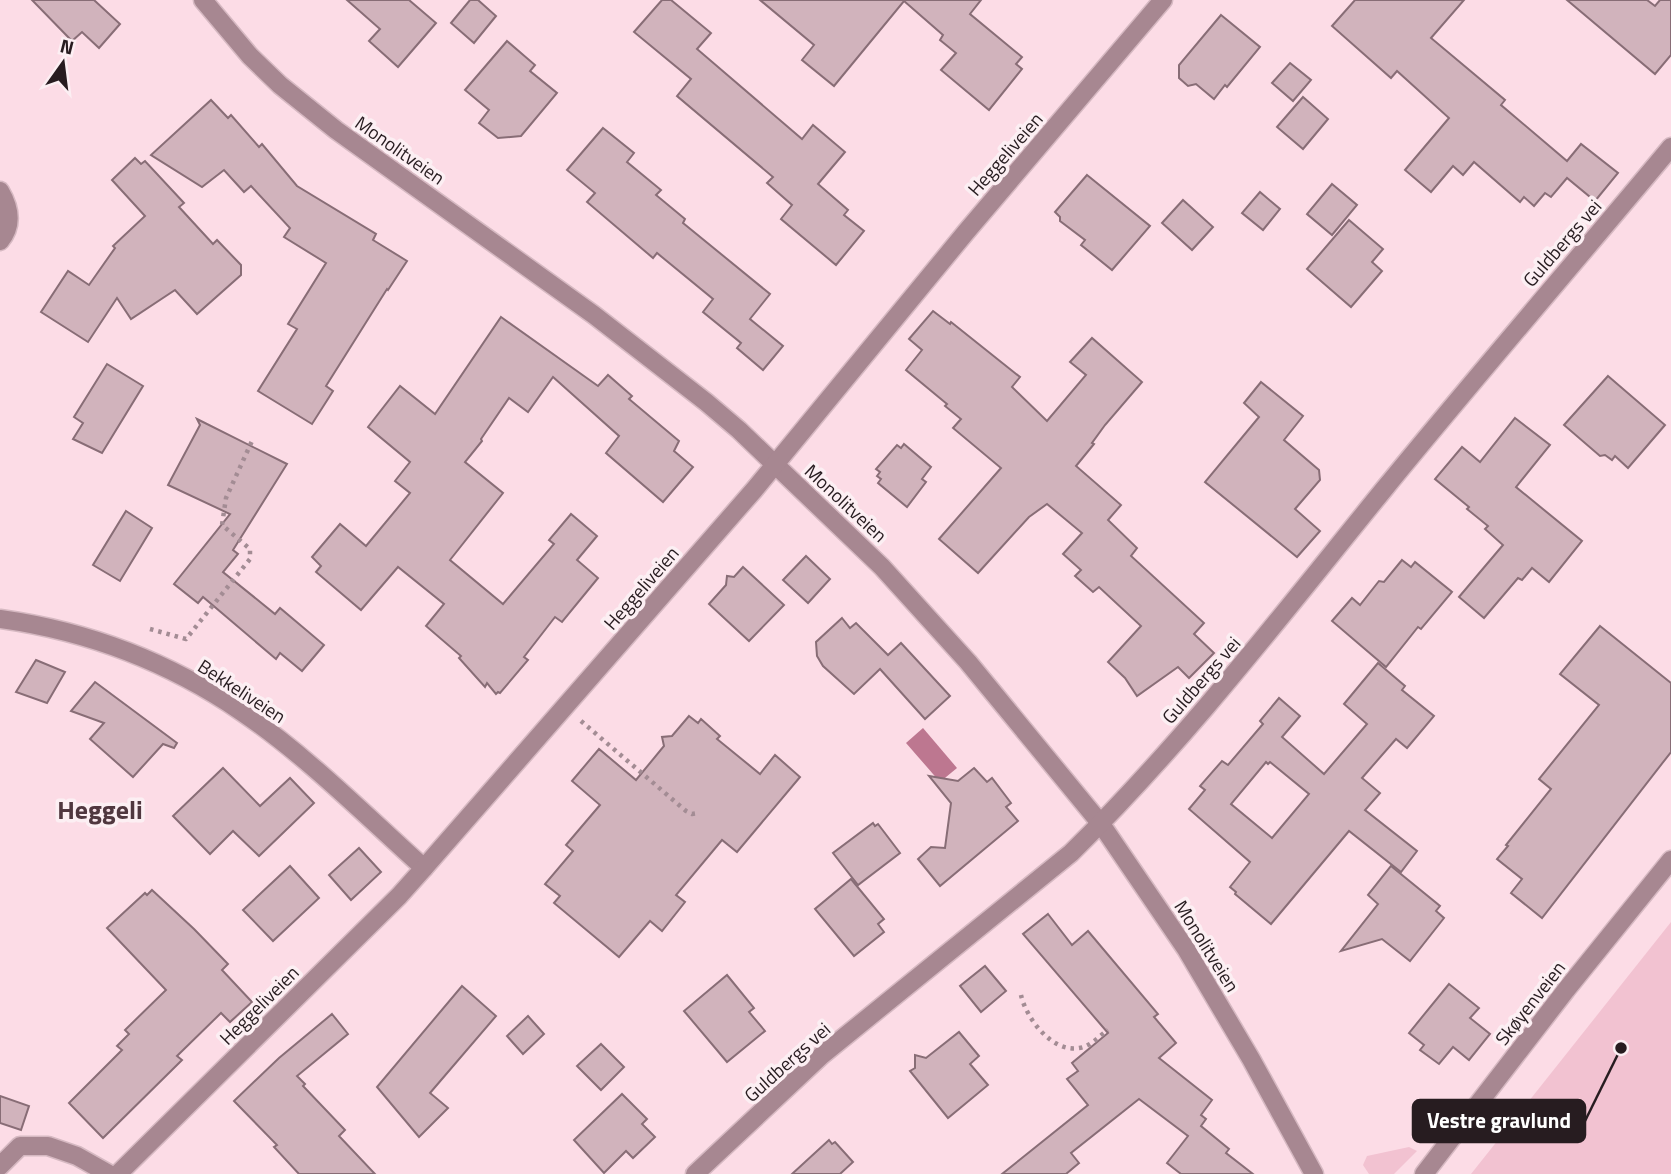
<svg xmlns="http://www.w3.org/2000/svg" width="1671" height="1174" viewBox="0 0 1671 1174" font-family="'Titillium Web',sans-serif">
  <style>
    .green { fill: #f2c2d1 }
    .water { fill: #bd7790 }
    .building { fill: #d1b3bc; stroke: #886d76; stroke-width: 2; fill-rule: evenodd }
    .lines { fill: none; stroke-linecap: round; stroke-linejoin: round }
    .minor-casing { stroke: #d6b9c2; stroke-width: 21 }
    .path { stroke: #a38c94; stroke-width: 4.5; stroke-dasharray: 3.5 5; stroke-linecap: butt }
    .minor { stroke: #a78791; stroke-width: 18 }
    .labels { text-anchor: middle; stroke-width: 7; stroke-linejoin: round; paint-order: stroke }
    .street-label { font-size: 19px; fill: #271c20; stroke: #fceff3 }
    .district-label { font-size: 26px; font-weight: bold; fill: #50373f; stroke: #fceff3 }
    .leader { fill: none; stroke: #271c20; stroke-width: 2.5 }
    .callout-dot { fill: #271c20; stroke: #fceff3; stroke-width: 2.5 }
    .callout { fill: #271c20; stroke: #271c20; stroke-width: 2.5 }
    .callout-label { font-size: 21px; text-anchor: middle; font-weight: bold; fill: #fff }
  </style>
  <rect width="100%" height="100%" fill="#fcdce6"/>
  <g class="green">
    <path d="M1671 922V1174H1471Z"/>
    <path d="M1409 1147 1417 1151 1394 1174H1369L1363 1165 1367 1156Z"/>
  </g>
  <path class="water" d="M923 728 957 768 940 782 906 743Z"/>
  <g class="building">
    <path d="M32 0H94L120 24 99 48 82 32 72 41Z"/>
    <path d="M347 0H409L436 23 398 67 369 41 380 29Z"/>
    <path d="M470 0H478L496 16 474 43 451 23Z"/>
    <path d="M662 0H671L711 33 697 49 802 139 813 125 845 152 818 184 848 210 844 215 864 231 836 265 781 219 792 205 767 183 773 177 677 96 691 79 634 32Z"/>
    <path d="M760 0H981L970 14 1022 57 1016 64 1022 69 989 110 941 70 956 53 940 40 943 35 904 1 834 86 802 60 814 45Z"/>
    <path d="M1355 0H1464L1431 38 1505 100 1501 105 1567 161 1581 144 1618 173 1595 201 1567 178 1551 197 1545 193 1534 206 1524 197 1520 202 1474 162 1463 175 1453 166 1431 192 1405 170 1449 118 1397 71 1391 78 1332 26Z"/>
    <path d="M1567 0H1647L1655 6 1660 0H1671V55L1655 74Z"/>
    <path d="M1221 15 1260 47 1227 87 1225 85 1214 99 1196 84 1188 86 1179 78V65Z"/>
    <path d="M507 41 535 65 530 71 557 93 521 136 498 138 479 123 489 110 465 90Z"/>
    <path d="M1290 63 1311 80 1293 101 1272 83Z"/>
    <path d="M1303 97 1328 119 1303 149 1277 127Z"/>
    <path d="M211 100 228 118 231 115 259 147 262 144 297 186 376 234 373 240 407 261 388 290 387 289 326 386 333 391 312 424 258 391 297 329 288 324 326 263 284 237 290 228 251 186 244 192 224 170 202 187 151 155Z"/>
    <path d="M603 128 634 153 627 162 661 190 656 195 685 219 683 223 770 294 750 319 783 346 763 370 737 348 741 343 703 312 713 299 657 253 653 258 587 202 595 193 567 170Z"/>
    <path d="M135 158 141 164 145 161 184 203 179 207 213 244 217 240 241 265V275L197 314 175 290 131 319 117 298 88 342 41 312 68 271 89 285 115 248 113 246 145 216 112 180Z"/>
    <path d="M1087 175 1150 226 1112 270 1081 245 1085 240 1060 221V217L1055 212Z"/>
    <path d="M1332 184 1357 205 1332 235 1307 214Z"/>
    <path d="M1260 192 1280 209 1263 230 1242 213Z"/>
    <path d="M1183 200 1213 227 1192 250 1162 223Z"/>
    <path d="M1349 220 1383 249 1372 262 1382 271 1351 307 1307 269Z"/>
    <path d="M933 311 950 324 951 322 1020 377 1012 387 1047 421 1086 375 1070 362 1092 338 1142 382 1105 425 1092 443 1094 444 1076 466 1121 505 1108 520 1137 548 1131 556 1204 623 1194 634 1214 653 1189 678 1178 667 1137 696 1125 678 1108 662 1141 626 1099 587 1093 592 1075 576 1081 570 1063 554 1082 533 1047 504 1029 517 978 573 939 539 1001 468 953 428 961 419 945 406 947 404 906 370 922 350 909 339Z"/>
    <path d="M501 317 598 386 608 375 632 396 629 399 679 441 674 451 693 467 663 502 606 453 619 436 553 377 528 412 509 398 481 439 482 441 465 462 503 493 450 560 503 604 554 544 549 540 571 514 597 536 577 560 598 578 562 622 555 617 524 657 528 660 500 693 498 692 496 694 487 683 485 687 459 658 461 656 426 626 444 604 398 567 361 610 316 572 321 566 312 557 340 524 366 546 410 493 395 481 410 462 368 427 400 386 435 414Z"/>
    <path d="M107 364 143 386 102 453 73 439 83 423 74 417Z"/>
    <path d="M1608 376 1665 425 1628 468 1615 456 1612 460 1605 455 1600 456 1564 425Z"/>
    <path d="M1261 382 1303 416 1284 440 1319 470 1320 480 1295 509 1320 531 1297 557 1205 482 1259 417 1244 403Z"/>
    <path d="M1515 418 1550 445 1516 487 1582 541 1549 582 1532 568 1522 580 1518 578 1484 618 1459 597 1503 545 1485 529 1488 526 1467 509 1469 507 1435 479 1462 447 1480 462Z"/>
    <path d="M197 419 287 464 233 550 238 554 223 572 275 614 280 608 324 645 302 671 280 653 276 659 203 597 198 603 174 584 230 514 168 485 200 425Z"/>
    <path d="M904 444 931 467 922 479 926 482 907 507 878 483 881 479 877 476 880 472 876 469 897 445 901 448Z"/>
    <path d="M126 511 152 528 120 581 93 565Z"/>
    <path d="M806 556 830 579 808 603 783 580Z"/>
    <path d="M1402 560 1411 567 1415 562 1452 592 1421 629 1418 627 1386 667 1332 621 1352 598 1360 605 1379 581 1384 582Z"/>
    <path d="M743 567 784 605 749 641 709 604 726 585 727 576 734 577Z"/>
    <path d="M842 618 850 628 856 623 888 655 901 643 950 696 925 719 880 669 854 694 823 666 817 656 816 642Z"/>
    <path d="M1600 626 1671 683V752L1542 918 1511 893 1522 879 1497 859 1508 846 1506 845 1551 789 1539 779 1599 705 1560 674Z"/>
    <path d="M36 660 65 672 47 703 16 692Z"/>
    <path d="M1378 663 1405 686 1402 690 1434 716 1407 748 1396 739 1362 778 1380 793 1365 810 1417 851 1401 872 1349 831 1271 924 1235 894 1236 892 1230 887 1250 862 1189 809 1205 790 1200 786 1222 761 1228 765 1263 724 1260 721 1279 698 1300 716 1282 737 1324 774 1367 724 1344 704ZM1266 762 1268 764 1270 762 1309 794 1272 838 1231 804Z"/>
    <path d="M95 682 177 743 174 748 163 744 133 777 90 739 104 723 71 711Z"/>
    <path d="M689 716 698 723 701 719 720 736 717 739 760 774 775 755 800 777 737 852 722 840 676 895 685 902 662 931 650 921 619 957 554 903 560 896 545 884 573 851 566 845 600 805 572 781 599 749 636 780 664 746 662 737 672 736Z"/>
    <path d="M223 768 260 806 290 778 314 803 259 856 233 831 210 854 173 816Z"/>
    <path d="M974 768 987 782 992 778 1011 803 1006 807 1018 821 940 886 918 859 931 847 945 848 951 803 929 776 958 781Z"/>
    <path d="M873 823 875 826 878 824 900 853 858 885 833 853Z"/>
    <path d="M359 848 381 872 351 900 329 875Z"/>
    <path d="M290 866 319 898 273 941 243 910Z"/>
    <path d="M1391 866 1440 906 1436 911 1444 918 1410 961 1382 939 1341 951 1378 904 1368 895Z"/>
    <path d="M851 879 884 919 878 924 884 932 854 956 815 909Z"/>
    <path d="M152 890 194 929 228 964 222 970 252 1002 230 1022 221 1013 177 1056 182 1060 103 1138 69 1103 122 1050 117 1046 129 1034 125 1030 166 990 107 928 145 893 147 895Z"/>
    <path d="M1048 914 1072 945 1088 931 1158 1014 1154 1017 1176 1043 1159 1058 1212 1100 1201 1115 1206 1119 1201 1126 1229 1149 1226 1153 1253 1174H1181L1167 1163 1188 1136 1139 1099 1071 1153 1079 1163 1066 1174H1002L1088 1105 1067 1079 1078 1071 1072 1063 1108 1033 1023 934Z"/>
    <path d="M985 966 1006 991 981 1012 960 986Z"/>
    <path d="M727 975 754 1008 749 1012 765 1031 727 1062 684 1011Z"/>
    <path d="M1449 984 1479 1008 1470 1018 1490 1034 1469 1060 1453 1047 1439 1064 1420 1050 1424 1045 1409 1033Z"/>
    <path d="M462 986 496 1016 430 1093 448 1108 419 1137 377 1087Z"/>
    <path d="M332 1014 348 1034 297 1076 305 1084 303 1086 345 1130 339 1136 375 1174H299L274 1147 277 1145 234 1101 279 1058Z"/>
    <path d="M528 1016 544 1034 523 1054 507 1036Z"/>
    <path d="M959 1032 979 1056 970 1064 988 1085 948 1118 910 1071 915 1068V1055L926 1058Z"/>
    <path d="M601 1044 624 1067 601 1090 577 1066Z"/>
    <path d="M622 1094 647 1119 642 1124 655 1137 633 1158 626 1151 604 1173 574 1140Z"/>
    <path d="M0 1096 29 1106 21 1130 0 1123Z"/>
    <path d="M829 1140 832 1144 835 1142 853 1162 840 1174H792Z"/>
  </g>
  <g class="lines">
    <g class="minor-casing">
      <g id="minor">
        <path d="M203 0 250 56 280 85 336 130 594 315 706 402 739 430 882 567 968 662 1101 824 1186 949 1251 1059 1314 1174"/>
        <path d="M0 191C10 208 13 225 0 241"/>
        <path d="M0 619C86 631 169 662 242 712 308 757 365 815 424 868"/>
        <path d="M0 1166 20 1146H48L77 1156 109 1174"/>
        <path d="M118 1174 399 896 424 868 754 490 966 232 1163 0"/>
        <path d="M695 1174 822 1055 1071 853C1186 740 1284 612 1385 488 1479 373 1576 261 1671 147"/>
        <path d="M1424 1174 1566 990 1671 860"/>
      </g>
    </g>
    <g class="path">
      <path d="M150 629 186 639 250 559V549L222 525 226 498 252 441"/>
      <path d="M581 721 686 811 692 814 699 813"/>
      <path d="M1021 995C1026 1018 1052 1053 1079 1048 1090 1047 1099 1036 1108 1030"/>
    </g>
    <use href="#minor" class="minor"/>
  </g>
  <g class="labels">
    <g class="street-label">
      <text transform="translate(400 150) rotate(35)" y="7">Monolitveien</text>
      <text transform="translate(1005 154) rotate(-49)" y="7">Heggeliveien</text>
      <text transform="translate(1562 243) rotate(-49)" y="7">Guldbergs vei</text>
      <text transform="translate(846 503) rotate(43)" y="7">Monolitveien</text>
      <text transform="translate(641 588) rotate(-49)" y="7">Heggeliveien</text>
      <text transform="translate(1201 680) rotate(-49)" y="7">Guldbergs vei</text>
      <text transform="translate(242 691) rotate(33)" y="7">Bekkeliveien</text>
      <text transform="translate(1207 946) rotate(58)" y="7">Monolitveien</text>
      <text transform="translate(1530 1003) rotate(-52)" y="7">Skøyenveien</text>
      <text transform="translate(259 1005) rotate(-45)" y="7">Heggeliveien</text>
      <text transform="translate(787 1062) rotate(-42)" y="7">Guldbergs vei</text>
    </g>
    <g class="district-label">
      <text x="100" y="819">Heggeli</text>
    </g>
  </g>
  <path class="leader" d="M1621 1048L1585 1121"/>
  <circle class="callout-dot" cx="1621" cy="1048" r="7"/>
  <rect class="callout" x="1413" y="1100" width="172" height="42" rx="7"/>
  <g class="callout-label">
    <text x="1499" y="1128">Vestre gravlund</text>
  </g>
  <g transform="translate(63 63) rotate(14)" stroke="#fceff3" stroke-width="5" paint-order="stroke">
  <path d="M0-5L12 26L0 18L-12 26Z" fill="#271c20"/>
  <text y="-10" font-size="19" font-weight="bold" text-anchor="middle" fill="#271c20">N</text>
  </g>
</svg>
